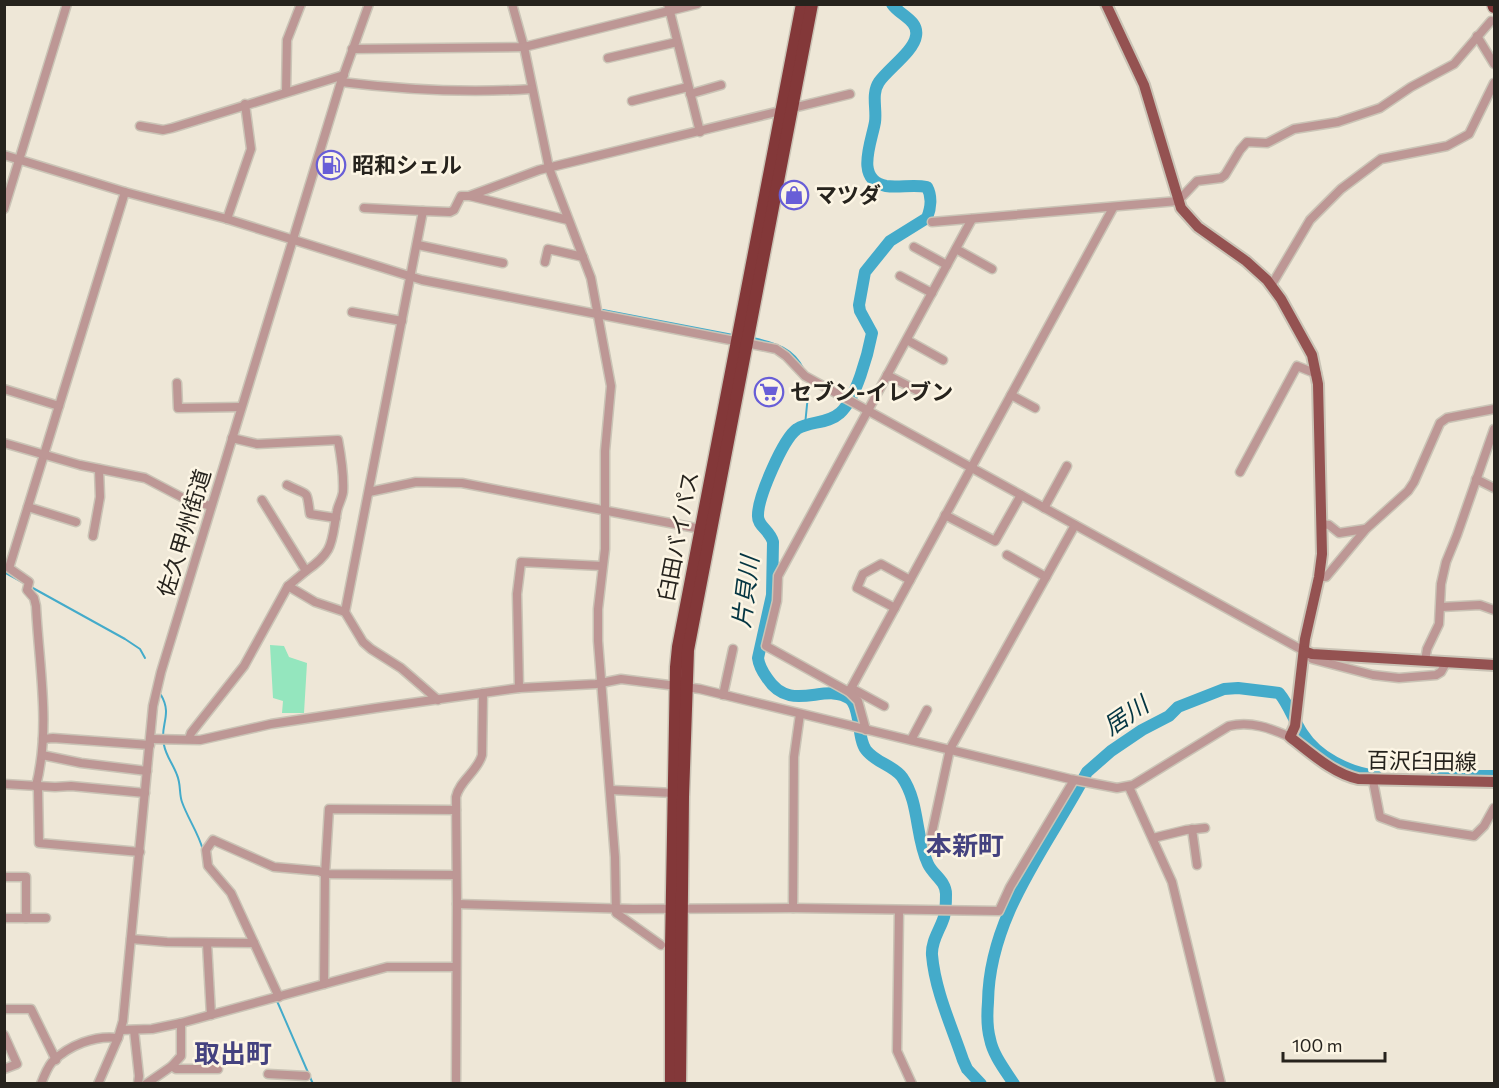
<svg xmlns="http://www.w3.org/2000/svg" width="1499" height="1088" viewBox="0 0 1499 1088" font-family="Commissioner,'Noto Sans JP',sans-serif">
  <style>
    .green { fill: #94e6be }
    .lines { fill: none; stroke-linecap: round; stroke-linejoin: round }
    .stream { stroke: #44abca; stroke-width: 2 }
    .river { stroke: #44abca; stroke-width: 12 }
    .minor-casing { stroke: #cac4b6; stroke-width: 11 }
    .major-casing { stroke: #cac4b6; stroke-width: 14 }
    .highway-casing { stroke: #cac4b6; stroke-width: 15 }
    .minor { stroke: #bd9795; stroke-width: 8 }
    .major { stroke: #945251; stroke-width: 10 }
    .highway { stroke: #833839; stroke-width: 12 }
    .labels { text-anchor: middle; stroke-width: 5; stroke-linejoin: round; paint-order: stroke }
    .poi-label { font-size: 22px; font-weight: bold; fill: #26231d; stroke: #fcf5e4; text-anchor: start }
    .street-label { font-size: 22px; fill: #26231d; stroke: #fcf5e4 }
    .water-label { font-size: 24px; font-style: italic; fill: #043542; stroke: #fcf5e4 }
    .quarter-label { font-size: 26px; font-weight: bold; fill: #44427f; stroke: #fcf5e4 }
  </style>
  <rect width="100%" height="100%" fill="#eee7d7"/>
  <path class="green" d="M270 645 284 646 289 657 307 663 304 713H282L283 701 273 698Z"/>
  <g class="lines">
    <g class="stream">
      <path d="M603 310 733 335"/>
      <path d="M753 338C775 343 794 348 804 370"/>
      <path d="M805 425 809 385 808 381"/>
      <path d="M4 572 24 583"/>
      <path d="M31 587 125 639 140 649 145 658"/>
      <path d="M161 695C173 715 159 726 164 745 166 756 173 764 177 775 181 784 179 794 182 802 188 819 198 832 203 850"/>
      <path d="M277 1001 313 1084"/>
    </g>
    <g class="river">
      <path d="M892 4C899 15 919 20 916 36 914 51 888 69 879 82 871 94 877 109 875 122 872 141 854 180 886 186 899 188 913 184 927 187 932 196 931 208 927 218L890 241 865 272 859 305 860 311 872 333C868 354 856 399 840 413 828 424 810 421 797 429 783 439 758 497 758 515 757 526 770 530 773 542L772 595 758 658C759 666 762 671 767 678 791 715 825 681 850 699 861 708 857 738 866 750 876 763 893 765 902 777 920 803 915 837 928 864 933 875 946 881 946 894 946 901 946 910 944 917 940 930 931 941 932 955 935 991 952 1027 963 1060L967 1069 981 1084"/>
      <path d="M1436 776H1494"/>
      <path d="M1014 1084C1005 1070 993 1055 990 1039 987 1028 987 1014 988 1002 989 915 1048 846 1087 772L1111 751 1142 730 1169 716 1178 707 1224 689 1238 688 1279 693C1289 705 1293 719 1302 733 1318 758 1348 772 1376 776"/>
    </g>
    <g class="minor-casing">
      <g id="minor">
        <path d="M512 4 524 47 549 168 591 278 611 386 605 451V549L598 609V641L615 857 616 913 661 945"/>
        <path d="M668 4 700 132"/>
        <path d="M1477 36 1494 64"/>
        <path d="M352 49 524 47 697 4"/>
        <path d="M608 58 677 42"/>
        <path d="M341 82C405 90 468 93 532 89"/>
        <path d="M286 92 287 40 301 4"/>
        <path d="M690 94 721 85"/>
        <path d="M632 101 688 87"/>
        <path d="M140 126 163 130 172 128 344 75"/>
        <path d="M4 155 125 192 227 219 422 280 776 349 786 356 805 376 1304 651"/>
        <path d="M125 192 9 568 29 582 27 590 34 598 36 606C39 667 51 726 36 786L38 790 39 843 140 852"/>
        <path d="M470 196 568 220"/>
        <path d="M364 208 423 211"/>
        <path d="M4 209 67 4"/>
        <path d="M227 219 251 149 245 104"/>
        <path d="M932 222 1178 201 1197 181 1221 178 1225 175 1240 150 1247 142 1267 143 1294 129 1338 122 1380 108 1411 87 1454 64 1491 21"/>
        <path d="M418 245 503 263"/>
        <path d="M914 247 947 265"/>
        <path d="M956 249 992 269"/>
        <path d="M545 262 548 249 583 257"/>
        <path d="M900 276 932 293"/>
        <path d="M1271 286 1310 220 1341 189 1381 159 1447 146 1469 134 1494 83"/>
        <path d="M352 312 402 321"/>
        <path d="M907 340 943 360"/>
        <path d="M887 375 920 392"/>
        <path d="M177 383 178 408 241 407"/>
        <path d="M4 389 59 406"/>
        <path d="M1011 395 1035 408"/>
        <path d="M232 438 257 444 338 440C341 456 344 476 343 492 342 499 338 505 337 511 331 542 335 551 306 571"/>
        <path d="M4 443 80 465 145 478 185 499 211 506"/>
        <path d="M1240 472 1297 366 1317 374"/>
        <path d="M1476 479 1494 488"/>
        <path d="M287 485C310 497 306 488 310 514L336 518"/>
        <path d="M369 492 416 482 462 483 701 529"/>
        <path d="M262 500 306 571 288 586"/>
        <path d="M28 507 76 522"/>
        <path d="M1044 508 1067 466"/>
        <path d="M945 515 995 541 1021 495"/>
        <path d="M1322 524 1329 525 1339 533 1365 529"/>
        <path d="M93 536 100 497 99 469"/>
        <path d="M1007 555 1046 577"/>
        <path d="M1319 577H1326L1366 529 1408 491 1414 482 1440 423 1447 418 1494 409"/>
        <path d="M1441 607 1480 605 1494 610"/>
        <path d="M895 608 857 588 863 574 881 564 910 580"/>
        <path d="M345 612 423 211 450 212 454 210 461 196H469L539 170 850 94"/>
        <path d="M1311 654 1312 659 1373 675 1399 678 1436 675 1441 672 1446 663"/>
        <path d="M1425 661 1427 649 1439 624 1441 584 1446 562 1457 535 1494 429"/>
        <path d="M519 688 517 594 521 562 602 566"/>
        <path d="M851 688 884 706"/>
        <path d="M849 692 766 646 777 601 778 576 972 219"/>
        <path d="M723 695 733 649"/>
        <path d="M866 730 858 701 849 692 1113 208"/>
        <path d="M43 739 53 738 150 745"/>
        <path d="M151 739 200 740 271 724 376 708 519 688 596 684 621 679 700 689 1070 779 1117 788 1133 785 1229 726C1251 721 1270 728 1290 737"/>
        <path d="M189 739 191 733 244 666 288 586 315 602 345 612 363 642 371 649 401 668 438 700"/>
        <path d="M911 740 927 710"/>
        <path d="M42 755 81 763 147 771"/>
        <path d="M1373 781 1380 817 1399 824 1474 836 1484 826 1494 808"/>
        <path d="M4 784 55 787 71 786 145 793"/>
        <path d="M1129 787 1172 882 1221 1084"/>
        <path d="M611 790 674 793"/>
        <path d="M1192 829 1197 865"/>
        <path d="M1153 838 1186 830 1205 828"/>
        <path d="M933 850 931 837 950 749 1075 525"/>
        <path d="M4 877H26V918H4"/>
        <path d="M457 904 633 909 793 908 999 911 1010 887 1074 780"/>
        <path d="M793 908 794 757 800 714"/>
        <path d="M899 911 897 1051 912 1084"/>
        <path d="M26 918H46"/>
        <path d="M131 939 167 942 254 943"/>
        <path d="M207 943 211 1015"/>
        <path d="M324 984 325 874 329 809 456 810"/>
        <path d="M279 997 231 893 208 866 206 850 213 840 274 867 319 871 325 874 456 875"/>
        <path d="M4 1009H31L56 1060"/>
        <path d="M121 1030 152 1029 181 1023 387 967H456"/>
        <path d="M134 1030 139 1076 138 1084"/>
        <path d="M4 1035 17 1064 4 1069"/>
        <path d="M172 1066 176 1069H218"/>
        <path d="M268 1074 306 1076"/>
        <path d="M41 1084C44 1076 47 1068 52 1062 69 1045 95 1035 118 1038"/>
        <path d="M98 1084 118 1038 123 1021 153 706 161 672 341 82 369 4"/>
        <path d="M146 1084 172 1066 181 1056V1023"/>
        <path d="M456 1084 457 904 456 797C459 781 478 771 482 755L483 693"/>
      </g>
    </g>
    <g class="major-casing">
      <g id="major">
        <path d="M1106 4 1144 85 1181 208 1198 227 1246 261 1267 280 1281 299 1312 355 1318 384 1322 554 1319 577 1305 639 1295 726 1290 737C1311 753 1332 773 1358 779L1494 782"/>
        <path d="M1304 651 1312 654 1494 665"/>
      </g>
    </g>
    <g class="highway-casing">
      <g id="highway">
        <path d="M1493 4 1494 7"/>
        <path d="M671 1084V947L676 667 678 647 802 4"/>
        <path d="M680 1084 683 797 688 650 812 4"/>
      </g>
    </g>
    <use href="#minor" class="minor"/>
    <use href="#major" class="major"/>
    <use href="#highway" class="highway"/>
  </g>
  <defs>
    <g id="fuel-ring" transform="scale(1.5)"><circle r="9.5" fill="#fcf5e4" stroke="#685ed7" stroke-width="1.5"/><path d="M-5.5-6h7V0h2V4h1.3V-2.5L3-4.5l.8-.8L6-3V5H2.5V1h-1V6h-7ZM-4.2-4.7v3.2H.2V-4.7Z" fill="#685ed7"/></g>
    <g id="shop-ring" transform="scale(1.5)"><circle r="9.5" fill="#fcf5e4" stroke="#685ed7" stroke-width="1.5"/><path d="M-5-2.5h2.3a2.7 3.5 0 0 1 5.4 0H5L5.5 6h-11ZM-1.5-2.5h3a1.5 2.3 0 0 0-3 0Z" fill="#685ed7"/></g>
    <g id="supermarket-ring" transform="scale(1.5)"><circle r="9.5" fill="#fcf5e4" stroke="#685ed7" stroke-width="1.5"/><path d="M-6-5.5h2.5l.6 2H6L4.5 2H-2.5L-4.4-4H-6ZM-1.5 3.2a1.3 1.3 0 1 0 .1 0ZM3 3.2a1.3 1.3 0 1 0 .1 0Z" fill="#685ed7"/></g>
  </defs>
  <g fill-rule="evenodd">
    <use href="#fuel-ring" x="331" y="165"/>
    <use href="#shop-ring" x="794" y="195"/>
    <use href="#supermarket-ring" x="769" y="392"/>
  </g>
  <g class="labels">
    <g class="poi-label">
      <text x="352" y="173">昭和シェル</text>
      <text x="815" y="203">マツダ</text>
      <text x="790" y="400">セブン-イレブン</text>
    </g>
    <g class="street-label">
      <text transform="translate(184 533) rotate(-73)" y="8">佐久甲州街道</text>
      <text transform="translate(678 536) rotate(-79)" y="8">臼田バイパス</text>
      <text transform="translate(1422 761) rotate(1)" y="8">百沢臼田線</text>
    </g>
    <g class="water-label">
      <text transform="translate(746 592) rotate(-83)" y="8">片貝川</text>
      <text transform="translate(1126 716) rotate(-34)" y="8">居川</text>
    </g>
    <g class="quarter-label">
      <text x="965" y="855">本新町</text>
      <text x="233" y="1063">取出町</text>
    </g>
  </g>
  <rect width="1499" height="1088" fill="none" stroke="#26231d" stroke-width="12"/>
  <path d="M1283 1052v9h102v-9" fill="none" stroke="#26231d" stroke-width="3"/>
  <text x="1292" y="1052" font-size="18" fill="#26231d" stroke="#fcf5e4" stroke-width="4.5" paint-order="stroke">100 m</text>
</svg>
